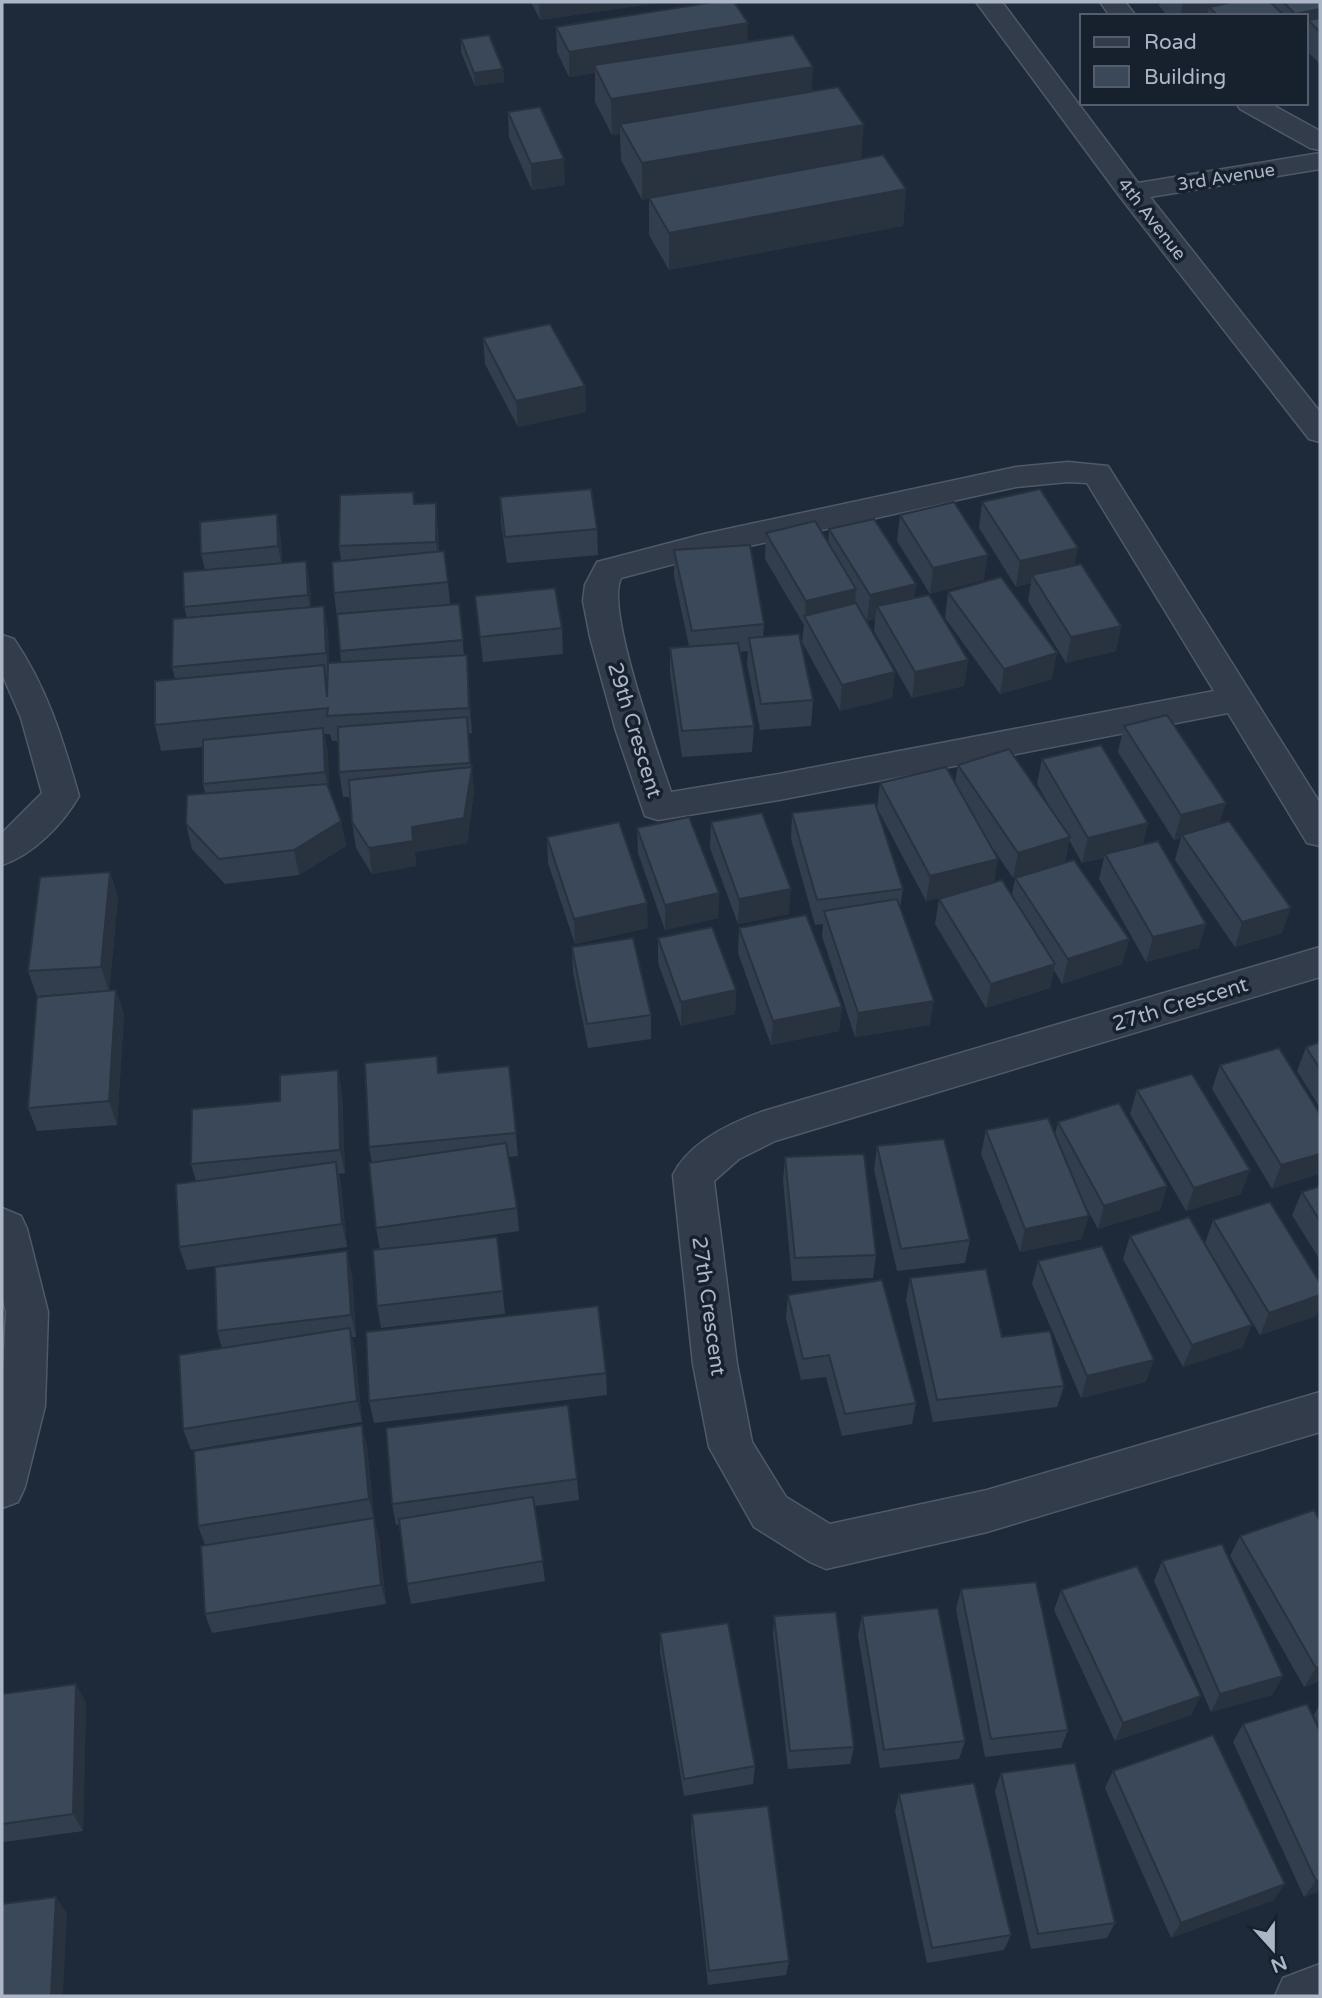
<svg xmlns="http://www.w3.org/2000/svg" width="1322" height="1998" viewBox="0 0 1322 1998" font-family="'Varela Round',sans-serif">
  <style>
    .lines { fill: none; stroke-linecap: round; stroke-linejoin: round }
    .minor-casing { stroke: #4f5968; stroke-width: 3 }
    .minor { fill: #323c4a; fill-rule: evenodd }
    .wall { fill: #323e4d }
    .shaded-wall { fill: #29323f }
    .building { fill: #3a485a; stroke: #29323f; stroke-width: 2 }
    .labels { text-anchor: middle; stroke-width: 7; stroke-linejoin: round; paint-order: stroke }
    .far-street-label { font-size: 18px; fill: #acb6c7; stroke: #17212e }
    .street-label { font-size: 21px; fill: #acb6c7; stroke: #17212e }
  </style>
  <rect width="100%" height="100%" fill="#1e2a39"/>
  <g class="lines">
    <g class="minor-casing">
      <g id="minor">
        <path d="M976 2H1002L1138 183 1320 153V169L1150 197 1320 412V442L1309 439 1121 198Z"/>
        <path d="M1100 2H1125L1136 16H1110Z"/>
        <path d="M1236 103H1269L1320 131V150L1310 148 1240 109Z"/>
        <path d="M1068 462 1108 466 1320 803V846L1307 843 1228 713 779 800 658 820 645 816 616 731 590 637 583 601 585 585 597 562 704 534 1016 467ZM1068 482 1087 483 1214 691 779 774 671 792C658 753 605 609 621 578L704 556 1016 487Z"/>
        <path d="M2 635 14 639C47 687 63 740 79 796 63 824 33 855 2 865V833L42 793 21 718 2 674Z"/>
        <path d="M1320 947V977L775 1141 739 1159 714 1181 737 1364 752 1442 786 1497 830 1524 987 1490 1320 1392V1432L987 1532 826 1569 810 1562 754 1527 709 1447 693 1364 673 1175C689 1142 730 1123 764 1111Z"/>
        <path d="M2 1208 21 1216 27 1229 48 1312 45 1406 25 1487 18 1502 2 1508V1391L6 1312 2 1296Z"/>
        <path d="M1320 1964V1996H1275L1283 1978Z"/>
      </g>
    </g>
    <use href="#minor" class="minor"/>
  </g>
  <g class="wall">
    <path d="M531 2H664L540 20Z"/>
    <path d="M1160 2H1320V64L1306 50V16H1168L1159 6Z"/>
    <path d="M556 27 747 42 813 67 811 91 861 159 906 189 903 226 669 270 649 235V198L642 200 621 160 620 134 612 135 595 102V73L569 77 557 52Z"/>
    <path d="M461 39 503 69 504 82 475 86 461 52Z"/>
    <path d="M508 112 565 185 532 190 509 137Z"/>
    <path d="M483 338 585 386 586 412 518 427 485 364Z"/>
    <path d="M413 492 415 504 438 529 439 552 448 582 450 604H459L464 655H467L472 733H468L474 792 467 843 415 852 416 866 372 874 356 848 352 822 350 797H343L339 772 338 741H332L330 734H324L328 754 329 791 341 821 346 846 299 875 225 884 192 849 186 824 205 793 203 784V747L161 751 155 725 175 679 172 667 187 618 184 607 205 570 201 554 281 540 282 563 306 561 310 587 311 607 324 606 328 632 329 663 341 662 337 618 334 593 341 561 339 546Z"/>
    <path d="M500 497 597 529 598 555 507 563 501 523Z"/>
    <path d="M982 502 1075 565 1121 626 1116 651 1066 663 1028 601 1031 583 1016 587 979 528Z"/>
    <path d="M900 515 984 580 930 594 897 541Z"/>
    <path d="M829 529 916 584 914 598 968 660 964 686 912 698 874 631 875 619 867 621 855 601V604L895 672 892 698 840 711 802 642 804 625 765 559 766 533 828 544Z"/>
    <path d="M674 550 764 624 763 637 813 700 811 726 760 730 747 664 748 651 740 652 754 726 752 752 682 757 670 673V648L689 646 674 576Z"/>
    <path d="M948 592 1052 679 1000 694 945 618Z"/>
    <path d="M475 596 562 628 563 654 483 662Z"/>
    <path d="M1124 726 1219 824 1282 933 1235 947 1175 860 1181 838 1174 840 1118 752Z"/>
    <path d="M1042 759 1143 845 1199 948 1146 962 1099 879 1104 858 1082 863 1069 840 1065 862 1013 878 988 841 994 882 1012 895 1015 878 1129 939 1122 964 1062 984 1054 970 1050 988 986 1008 935 924 939 899 947 896 926 901 877 808 903 889 900 908 930 1025 855 1037 822 936 823 924 815 925 791 839 792 813 877 808 880 783H955L958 765 1054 814 1037 784Z"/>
    <path d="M711 822 789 914 738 924 710 848Z"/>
    <path d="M637 828 719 893 718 918 665 930 638 853Z"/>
    <path d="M547 837 648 928 575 944 548 863Z"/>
    <path d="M110 872 118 898 109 991 116 990 124 1015 117 1125 37 1131 28 1108 99 992 37 996 28 971Z"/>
    <path d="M739 928 842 1007 839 1031 771 1045 738 953Z"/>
    <path d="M658 938 736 990 735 1014 681 1026 658 963Z"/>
    <path d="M572 947 651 1015V1039L588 1048 573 972Z"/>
    <path d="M1320 1042V1108L1297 1071 1306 1047Z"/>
    <path d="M1220 1065 1320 1114 1272 1189 1212 1089Z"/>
    <path d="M509 1066 518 1156 508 1157 517 1208 519 1231 425 1245 497 1237 505 1314 381 1328 377 1306 380 1250 376 1228 372 1163 369 1147 439 1073Z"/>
    <path d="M338 1070 342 1094 345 1173 339 1174 341 1185 347 1247 187 1270 179 1247 196 1181 191 1164 280 1101Z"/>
    <path d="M1137 1090 1241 1194 1186 1211 1130 1114Z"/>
    <path d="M1058 1122 1167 1186 1160 1210 1098 1229 1084 1203 1082 1239 1020 1252 981 1154 986 1130 1055 1134Z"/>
    <path d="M877 1146 970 1240 965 1263 897 1271 874 1170Z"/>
    <path d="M785 1157 876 1255 873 1278 792 1281 783 1180Z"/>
    <path d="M1320 1186V1260L1292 1215 1302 1192Z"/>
    <path d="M1213 1220 1320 1283V1307L1316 1316 1260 1335 1205 1243Z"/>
    <path d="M1130 1236 1243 1347 1183 1367 1123 1259Z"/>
    <path d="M1038 1261 1146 1382 1081 1398 1032 1284Z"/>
    <path d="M352 1274 356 1337H352L355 1350 362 1422 191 1450 183 1429 222 1348 217 1331Z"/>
    <path d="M910 1278 1064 1386 1057 1407 933 1422 906 1300Z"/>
    <path d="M788 1295 916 1403 912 1424 842 1436 826 1377 801 1380 786 1318Z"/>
    <path d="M606 1373 607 1395 374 1423 369 1401Z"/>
    <path d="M367 1446 374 1518 379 1538 386 1604 212 1633 205 1614V1545L198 1526Z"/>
    <path d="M577 1479 579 1500 535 1506 545 1581 411 1604 407 1584 399 1524 396 1525 392 1504Z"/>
    <path d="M1320 1521V1681L1304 1687 1230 1556 1240 1536Z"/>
    <path d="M1162 1561 1283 1676 1272 1695 1211 1712 1154 1581Z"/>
    <path d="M961 1589 1068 1730 1061 1748 985 1757 956 1609Z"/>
    <path d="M1061 1590 1191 1715 1115 1741 1054 1610Z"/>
    <path d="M774 1616 854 1747 850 1764 788 1769 773 1635Z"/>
    <path d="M862 1616 965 1741 959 1759 880 1768 858 1635Z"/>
    <path d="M660 1633 755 1766 753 1784 684 1796 660 1652Z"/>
    <path d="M2 1694 86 1702 83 1831 4 1842 2 1838Z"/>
    <path d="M1320 1704V1729L1314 1715Z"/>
    <path d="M1243 1724 1320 1731V1891L1304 1897 1233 1742Z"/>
    <path d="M1113 1771 1274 1900 1171 1938 1105 1788Z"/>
    <path d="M1001 1773 1115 1923 1107 1938 1031 1949 995 1791Z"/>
    <path d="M899 1794 1011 1935 1004 1950 927 1963 895 1811Z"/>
    <path d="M692 1814 789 1961 786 1975 708 1985 691 1831Z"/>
  </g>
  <g class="shaded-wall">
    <path d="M539 2H664L540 20Z"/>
    <path d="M1183 2H1258L1209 7 1207 16H1180Z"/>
    <path d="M1320 9V32L1308 20 1306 28V16H1294L1295 14Z"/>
    <path d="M748 23 747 49 594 65 595 73 569 77V52Z"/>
    <path d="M813 67 811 103 620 124V134L612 135 611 99Z"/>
    <path d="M503 69 504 82 475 86 474 73Z"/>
    <path d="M864 125 861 161 642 200V163Z"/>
    <path d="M564 159 565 185 532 190 531 164Z"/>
    <path d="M906 189 903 226 669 270V233Z"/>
    <path d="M585 386 586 412 518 427 516 401Z"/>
    <path d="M436 503 438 529 439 568 436 542Z"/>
    <path d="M277 514 281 540 283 572 278 546Z"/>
    <path d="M1078 548 1073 574 1032 575 1031 583 1016 587 1020 561Z"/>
    <path d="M988 555 984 580 930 594 933 568Z"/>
    <path d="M306 561 310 587 312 621 308 595Z"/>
    <path d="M916 584 913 610 877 606 875 619 867 621 870 595Z"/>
    <path d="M856 589 854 615 805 618 806 601Z"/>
    <path d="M324 606 328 632 330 679 326 653Z"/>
    <path d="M1121 626 1116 651 1066 663 1071 637Z"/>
    <path d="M1057 653 1052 679 1000 694 1004 669Z"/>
    <path d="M467 655 469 680 472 733 469 708Z"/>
    <path d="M968 660 964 686 912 698 915 672Z"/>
    <path d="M895 672 892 698 840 711 842 685Z"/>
    <path d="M467 717 474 792 467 843 415 852 416 866 372 874 369 848 412 827 471 773Z"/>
    <path d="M323 728 328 754 330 798 325 772Z"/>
    <path d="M1226 803 1218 829 1182 835 1181 838 1174 840 1181 815Z"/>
    <path d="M341 821 346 846 299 875 294 850Z"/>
    <path d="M1148 823 1142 849 1105 854 1104 858 1082 863 1088 838Z"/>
    <path d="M1070 837 1065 862 1013 878 1018 853Z"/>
    <path d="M998 859 994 885 926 901 930 876Z"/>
    <path d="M110 872 118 898 109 991 101 967Z"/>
    <path d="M791 889 789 914 738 924 739 899Z"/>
    <path d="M719 893 718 918 665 930V905Z"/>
    <path d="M647 903 648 928 575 944 574 919Z"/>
    <path d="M1291 908 1282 933 1235 947 1242 922Z"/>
    <path d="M1206 924 1199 948 1146 962 1153 937Z"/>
    <path d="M1129 939 1122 964 1062 984 1068 959Z"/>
    <path d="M1055 964 1050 988 986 1008 991 984Z"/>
    <path d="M116 990 124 1015 117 1125 109 1101Z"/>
    <path d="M736 990 735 1014 681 1026V1002Z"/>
    <path d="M934 1001 930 1025 855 1037 858 1013Z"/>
    <path d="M842 1007 839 1031 771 1045 773 1021Z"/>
    <path d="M338 1070 342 1094 345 1173 340 1150Z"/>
    <path d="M1320 1154V1174L1272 1189 1281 1165Z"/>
    <path d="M336 1162 341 1185 347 1247 342 1224Z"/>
    <path d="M1250 1170 1241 1194 1186 1211 1194 1188Z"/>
    <path d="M1167 1186 1160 1210 1098 1229 1104 1206Z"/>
    <path d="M1089 1216 1082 1239 1020 1252 1025 1229Z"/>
    <path d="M347 1251 352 1274 356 1337 351 1315Z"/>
    <path d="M1320 1295V1307L1316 1316 1260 1335 1269 1313Z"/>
    <path d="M1252 1325 1243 1347 1183 1367 1192 1345Z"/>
    <path d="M350 1328 355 1350 362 1422 357 1401Z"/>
    <path d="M1154 1360 1146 1382 1081 1398 1087 1376Z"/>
    <path d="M362 1425 367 1446 374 1520 369 1499Z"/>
    <path d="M374 1518 379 1538 386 1604 381 1585Z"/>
    <path d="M1320 1667V1681L1304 1687 1316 1668Z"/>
    <path d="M1283 1676 1272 1695 1211 1712 1220 1694Z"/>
    <path d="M76 1684 86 1702 83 1831 73 1814Z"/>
    <path d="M1201 1696 1191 1715 1115 1741 1123 1723Z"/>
    <path d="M1320 1880V1891L1304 1897 1316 1881Z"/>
    <path d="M1285 1884 1274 1900 1171 1938 1181 1923Z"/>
    <path d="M56 1897 67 1913 63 1996H51Z"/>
  </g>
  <g class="building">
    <path d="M714 2H734L748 23 569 52 556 27Z"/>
    <path d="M1233 2H1270L1285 16H1218L1209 7Z"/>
    <path d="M1283 2H1320V9L1295 14Z"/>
    <path d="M1320 18V32L1308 20Z"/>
    <path d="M489 35 503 69 474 73 461 39Z"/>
    <path d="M793 35 813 67 611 99 594 65Z"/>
    <path d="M838 87 864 125 642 163 620 124Z"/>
    <path d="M540 107 564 159 531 164 508 112Z"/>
    <path d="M883 155 906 189 669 233 649 198Z"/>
    <path d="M550 324 585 386 516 401 483 338Z"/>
    <path d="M591 489 597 529 505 537 500 497Z"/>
    <path d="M1040 489 1078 548 1020 561 982 502Z"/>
    <path d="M413 492 414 504 436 503V542L339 546 340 495Z"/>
    <path d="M954 502 988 555 933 568 900 515Z"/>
    <path d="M277 514 278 546 201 554 200 522Z"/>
    <path d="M874 519 916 584 870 595 829 529Z"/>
    <path d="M815 521 856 589 806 601 766 533Z"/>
    <path d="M750 545 764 624 692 631 674 550Z"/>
    <path d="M444 551 448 582 334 593 332 562Z"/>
    <path d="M306 561 308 595 184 607 183 572Z"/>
    <path d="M1081 564 1121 626 1071 637 1032 575Z"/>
    <path d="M1001 577 1057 653 1004 669 948 592Z"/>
    <path d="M555 588 562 628 480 637 475 596Z"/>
    <path d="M929 595 968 660 915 672 877 606Z"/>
    <path d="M856 603 895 672 842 685 804 616Z"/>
    <path d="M459 604 463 640 340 651 337 614Z"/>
    <path d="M324 606 326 653 172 667 173 619Z"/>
    <path d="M799 634 813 700 761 704 749 638Z"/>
    <path d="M738 643 754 726 682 731 670 648Z"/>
    <path d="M467 655 469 708 327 716 328 708 155 725V681L324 665 327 697 328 663Z"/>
    <path d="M1167 715 1226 803 1181 815 1124 726Z"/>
    <path d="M467 717 470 763 339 772 338 727Z"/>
    <path d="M323 728 325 772 203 784V740Z"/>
    <path d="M1101 745 1148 823 1088 838 1042 759Z"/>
    <path d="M1009 749 1070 837 1018 853 958 765Z"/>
    <path d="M472 767 464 818 412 827 413 841 369 848 352 822 349 780Z"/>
    <path d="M946 767 998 859 930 876 880 783Z"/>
    <path d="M327 784 341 821 294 850 219 859 186 824 187 795Z"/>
    <path d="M875 803 903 889 817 900 792 813Z"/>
    <path d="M762 813 791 889 739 899 711 822Z"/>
    <path d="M689 817 719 893 665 905 637 828Z"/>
    <path d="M1229 821 1291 908 1242 922 1182 835Z"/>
    <path d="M619 822 647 903 574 919 547 837Z"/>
    <path d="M1158 841 1206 924 1153 937 1105 854Z"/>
    <path d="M1074 860 1129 939 1068 959 1015 878Z"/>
    <path d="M110 872 101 967 28 971 40 877Z"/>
    <path d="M1002 880 1055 964 991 984 939 899Z"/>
    <path d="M897 899 934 1001 858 1013 824 911Z"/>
    <path d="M806 915 842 1007 773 1021 739 928Z"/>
    <path d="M712 927 736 990 681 1002 658 938Z"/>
    <path d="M633 938 651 1015 587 1024 572 947Z"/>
    <path d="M116 990 109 1101 28 1108 37 997Z"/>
    <path d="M1320 1042V1069L1306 1047Z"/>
    <path d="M1279 1048 1320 1114V1154L1281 1165 1220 1065Z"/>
    <path d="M437 1056 438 1073 509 1066 516 1133 369 1147 365 1063Z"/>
    <path d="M338 1070 340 1150 191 1164 192 1109 280 1101V1075Z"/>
    <path d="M1192 1074 1250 1170 1194 1188 1137 1090Z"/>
    <path d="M1119 1103 1167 1186 1104 1206 1058 1122Z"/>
    <path d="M1048 1118 1089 1216 1025 1229 986 1130Z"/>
    <path d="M944 1139 970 1240 901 1249 877 1146Z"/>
    <path d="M506 1143 517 1208 376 1228 369 1163Z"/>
    <path d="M864 1154 876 1255 795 1258 785 1157Z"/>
    <path d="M336 1162 342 1224 179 1247 176 1184Z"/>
    <path d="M1320 1186V1221L1302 1192Z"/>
    <path d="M1270 1202 1320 1283V1295L1269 1313 1213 1220Z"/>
    <path d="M1189 1217 1252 1325 1192 1345 1130 1236Z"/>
    <path d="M497 1237 503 1291 377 1306 373 1250Z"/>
    <path d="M1102 1246 1154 1360 1087 1376 1038 1261Z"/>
    <path d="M347 1251 351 1315 217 1331 215 1267Z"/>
    <path d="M986 1269 1002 1337 1050 1331 1064 1386 937 1400 910 1278Z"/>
    <path d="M882 1280 916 1403 845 1414 829 1355 803 1359 788 1295Z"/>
    <path d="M598 1306 606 1373 369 1401 366 1332Z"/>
    <path d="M350 1328 357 1401 183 1429 179 1355Z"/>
    <path d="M568 1405 577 1479 392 1504 386 1428Z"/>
    <path d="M362 1425 369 1499 198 1526 194 1451Z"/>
    <path d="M533 1497 543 1561 407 1584 399 1519Z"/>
    <path d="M1314 1510 1320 1521V1667L1316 1668 1240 1536Z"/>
    <path d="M374 1518 381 1585 205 1614 201 1546Z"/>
    <path d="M1222 1544 1283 1676 1220 1694 1162 1561Z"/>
    <path d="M1137 1566 1201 1696 1123 1723 1061 1590Z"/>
    <path d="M1036 1582 1068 1730 991 1739 961 1589Z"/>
    <path d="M938 1608 965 1741 884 1750 862 1616Z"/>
    <path d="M836 1612 854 1747 790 1751 774 1616Z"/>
    <path d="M728 1623 755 1766 684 1779 660 1633Z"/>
    <path d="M76 1684 73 1814 2 1824V1694Z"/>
    <path d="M1307 1704 1320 1731V1880L1316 1881 1243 1724Z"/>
    <path d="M1213 1735 1285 1884 1181 1923 1113 1771Z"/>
    <path d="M1075 1763 1115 1923 1038 1934 1001 1773Z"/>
    <path d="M974 1783 1011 1935 932 1948 899 1794Z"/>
    <path d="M768 1806 789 1961 709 1971 692 1814Z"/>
    <path d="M56 1897 51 1996H2V1904Z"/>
  </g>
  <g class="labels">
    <g class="far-street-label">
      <text transform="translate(1226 177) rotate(-9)" y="6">3rd Avenue</text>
      <text transform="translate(1152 219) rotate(52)" y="6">4th Avenue</text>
    </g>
    <g class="street-label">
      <text transform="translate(635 730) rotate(73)" y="7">29th Crescent</text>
      <text transform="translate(1180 1004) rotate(-17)" y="7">27th Crescent</text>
      <text transform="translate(709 1306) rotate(82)" y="7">27th Crescent</text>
    </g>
  </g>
  <rect width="1322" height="1998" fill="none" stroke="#acb6c7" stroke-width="7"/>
  <rect x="1080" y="14" width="228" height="91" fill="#17212e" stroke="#535d6b" stroke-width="2"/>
  <rect x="1094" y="37" width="35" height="10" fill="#323c4a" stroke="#535d6b" stroke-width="2"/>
  <text x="1144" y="49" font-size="21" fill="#acb6c7">Road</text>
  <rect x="1094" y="66" width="35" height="21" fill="#3a485a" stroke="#535d6b" stroke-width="2"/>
  <text x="1144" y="84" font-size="21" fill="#acb6c7">Building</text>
  <g transform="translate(1273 1949) rotate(159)" stroke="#17212e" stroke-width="5" paint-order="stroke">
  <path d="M0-5L12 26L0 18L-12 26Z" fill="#acb6c7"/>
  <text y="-10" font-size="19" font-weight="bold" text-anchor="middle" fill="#acb6c7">N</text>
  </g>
</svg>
